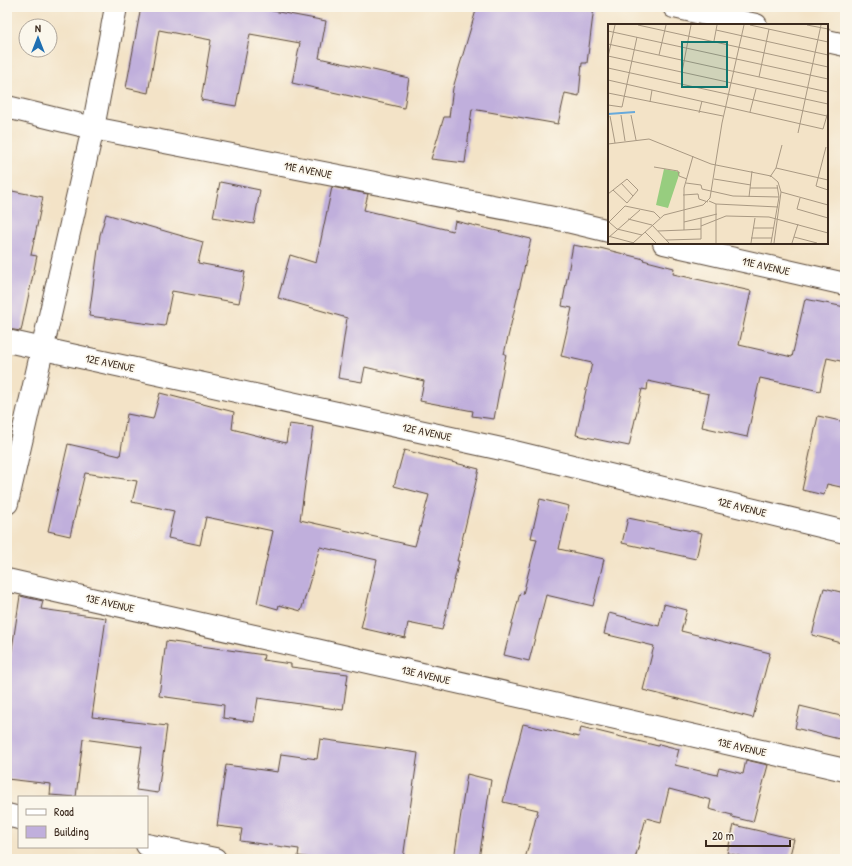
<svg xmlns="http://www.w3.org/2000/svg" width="852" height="866" viewBox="0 0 852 866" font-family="'Patrick Hand',sans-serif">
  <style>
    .building { fill: #c0afdc }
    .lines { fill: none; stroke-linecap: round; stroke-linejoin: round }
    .minor-casing { stroke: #574637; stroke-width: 24 }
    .minor { stroke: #fff; stroke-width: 22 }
    .labels { text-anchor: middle; stroke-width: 3.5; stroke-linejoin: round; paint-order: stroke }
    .street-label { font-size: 11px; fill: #3b2a1e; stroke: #fbf7ec }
    .inset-river { fill: none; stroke: #67a9db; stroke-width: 2 }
    .inset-road { fill: none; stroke: #a99983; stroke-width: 1 }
    .view { fill: #0f766e; fill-opacity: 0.15; stroke: #0f766e; stroke-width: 2 }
    .inset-edge { fill: none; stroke: #3b2a1e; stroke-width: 2 }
  </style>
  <rect width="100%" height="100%" fill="#fbf7ec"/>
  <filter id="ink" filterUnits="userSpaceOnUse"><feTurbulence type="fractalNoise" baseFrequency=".025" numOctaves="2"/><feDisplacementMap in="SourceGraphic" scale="8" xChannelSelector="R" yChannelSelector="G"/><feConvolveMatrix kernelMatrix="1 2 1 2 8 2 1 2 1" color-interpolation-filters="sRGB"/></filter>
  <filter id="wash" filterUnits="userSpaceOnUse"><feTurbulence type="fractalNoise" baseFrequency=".012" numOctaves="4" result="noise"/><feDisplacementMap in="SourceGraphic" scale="16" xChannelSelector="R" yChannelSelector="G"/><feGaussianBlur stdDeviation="0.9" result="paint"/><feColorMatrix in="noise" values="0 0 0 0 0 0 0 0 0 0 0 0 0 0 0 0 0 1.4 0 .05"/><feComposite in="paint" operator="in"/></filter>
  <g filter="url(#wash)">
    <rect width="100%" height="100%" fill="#f3e3c7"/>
    <g id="blocks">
      <g class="building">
        <path d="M141 7H252L326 21 319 58 409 78 404 108 292 83 300 43 250 34 236 106 201 100 211 40 159 30 148 93 126 88Z"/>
        <path d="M477 7H594L587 63H582L579 96 565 93 558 124 472 109 465 163 431 159 444 117H449L453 88Z"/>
        <path d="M220 182 260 190 254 224 213 217Z"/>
        <path d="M332 187 368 194 364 210 453 231 455 221 531 239 504 354H506L494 419 472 416 473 411 420 401 424 381 365 367 362 382 338 378 347 318 278 298 290 255 316 263Z"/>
        <path d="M7 190 43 197 31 255 37 256 21 331 7 329Z"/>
        <path d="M106 214 203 242 198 263 245 272 239 303 172 291 165 326 89 316 100 235Z"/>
        <path d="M573 245 600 250V248L644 259 643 260 674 268 673 274 751 291 739 345 792 357 805 299 845 307V362L827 358 820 391 760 378 747 437 702 427 709 394 648 381 647 390 642 389 629 446 576 435 592 363 561 356 572 308 562 306Z"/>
        <path d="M160 393 234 412 232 429 286 443 289 424 313 427 300 520 415 546 429 495 394 486 404 450 479 469 457 561H459L442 630 408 623 405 638 361 628 377 560 320 547 301 611 279 605 278 609 257 603 273 531 206 517 200 545 168 538 174 511 132 502 137 481 85 473 70 536 48 531 68 444 120 456 127 414 153 419Z"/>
        <path d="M818 416 845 422V488L827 484 824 495 802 490Z"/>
        <path d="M540 499 569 506 559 549 604 559 593 606 546 595 529 661 504 655 520 593 523 594 537 539 531 538Z"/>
        <path d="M628 518 702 533 696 559 622 543Z"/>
        <path d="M824 588 845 593V644L812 635Z"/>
        <path d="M20 596 43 601 41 609 106 618 92 717 167 726 158 793 136 790 142 747 83 739 76 797 50 795 51 784 7 779V682Z"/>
        <path d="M664 604 687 610 681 631 770 653 753 718 643 690 654 646 604 634 609 613 659 626Z"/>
        <path d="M166 641 264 655 263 660 291 664V667L348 674 343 710 258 698 254 722 223 718 224 705 159 696Z"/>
        <path d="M800 706 845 717 839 739 795 728Z"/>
        <path d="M523 724 579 737 581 727 658 746 659 744 679 749 675 765 717 775 719 768 743 774 746 760 768 765 753 822 732 817V815L709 809 711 800 669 789 661 822 646 818 635 859H525L538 810 503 802Z"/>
        <path d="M320 739 418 753 403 859H318L298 856 299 849 240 841 242 829 217 826 226 765 278 772 281 754 317 759Z"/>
        <path d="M467 774 491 780 479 859H454Z"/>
        <path d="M734 825 794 839 789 859H751L727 853Z"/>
      </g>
    </g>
  </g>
  <g filter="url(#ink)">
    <use href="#blocks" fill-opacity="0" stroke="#574637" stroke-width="1"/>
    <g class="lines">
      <g class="minor-casing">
        <g id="minor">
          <path d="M674 7 756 25"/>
          <path d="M827 41 845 45"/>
          <path d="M7 107 93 128 559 219 609 231"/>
          <path d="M664 243 845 284"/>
          <path d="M7 341 506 450 845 532"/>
          <path d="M7 503 93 128 116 7"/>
          <path d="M7 580 845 770"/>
          <path d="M7 815 19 818"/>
          <path d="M147 845 215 859"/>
        </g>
      </g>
      <use href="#minor" class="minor"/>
    </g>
  </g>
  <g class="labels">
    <g class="street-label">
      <text transform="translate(308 170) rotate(11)" y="4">11E AVENUE</text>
      <text transform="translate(766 266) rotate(13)" y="4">11E AVENUE</text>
      <text transform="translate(110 363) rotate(12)" y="4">12E AVENUE</text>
      <text transform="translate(427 432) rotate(12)" y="4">12E AVENUE</text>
      <text transform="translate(742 507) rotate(14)" y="4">12E AVENUE</text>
      <text transform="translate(110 603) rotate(13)" y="4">13E AVENUE</text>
      <text transform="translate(426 675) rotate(13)" y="4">13E AVENUE</text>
      <text transform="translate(742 747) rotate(13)" y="4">13E AVENUE</text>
    </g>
  </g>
  <g transform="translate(608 24)">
    <rect width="220" height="220" fill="#f3e3c7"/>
    <path d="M56 145 72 148 60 184 48 181Z" fill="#97cd7f"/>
    <path class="inset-river" d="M0 90 27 88"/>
    <path class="inset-road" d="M30 1 220 43M142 1 220 18M199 1 220 5M108 6 220 31M0 7 220 55M106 17 109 1M0 20 220 68M51 31 58 1M0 32 220 80M0 33 7 1M0 44 219 92M74 48 83 1M151 53 161 5M0 56 215 105 220 88M0 69 115 92M42 78 44 66M0 81 14 83 29 13M142 88 148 65M91 89 94 77M13 91 17 117M23 91 28 116M2 92 7 119M190 109 213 1M0 120 41 115 103 140 163 152 170 158 173 168 166 219M218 123 208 162 220 166M46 143 70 147 71 152 79 155M168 144 174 121M162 153 168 144 220 156M106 155 143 161M78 159 93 161 94 165 125 172 171 173M142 164H170M5 166 19 179 25 172 13 159M173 168 220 181M0 170 19 155 30 166 25 172M75 171 90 170 91 175 100 178M141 173 144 147M192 174 189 185 220 194M101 177 108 180V219M108 180 170 183M93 194 109 190M20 195 44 201 61 219M1 198 9 205 34 211M0 199 17 182 46 188 52 194M93 202 118 192 161 193 220 209M145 204H166M76 206 93 205M50 207 76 206V164L85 132M37 208 48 219M0 212 26 219M186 213 209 219M0 214 32 186M143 214H164M58 216 93 215V194L76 198M25 219 56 191 95 181 102 174 114 99 136 1M143 219 147 194M163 219 171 173 169 161M184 219 190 200"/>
    <path class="view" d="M74 18H119V63H74Z"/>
    <rect width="220" height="220" class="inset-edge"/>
  </g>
  <rect width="852" height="866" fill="none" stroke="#fbf7ec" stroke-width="24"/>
  <rect x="18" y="796" width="130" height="52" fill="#fbf7ec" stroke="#aea59a"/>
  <rect x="26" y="809" width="20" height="6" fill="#ffffff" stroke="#aea59a"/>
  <text x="54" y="816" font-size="12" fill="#3b2a1e">Road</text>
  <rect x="26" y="826" width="20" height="12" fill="#c0afdc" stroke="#aea59a"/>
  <text x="54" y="836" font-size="12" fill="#3b2a1e">Building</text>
  <g transform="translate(38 38)"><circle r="19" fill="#fbf7ec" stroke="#aea59a"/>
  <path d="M0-3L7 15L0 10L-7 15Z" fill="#1f6fb2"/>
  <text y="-6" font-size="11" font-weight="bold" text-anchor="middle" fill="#3b2a1e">N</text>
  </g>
  <path d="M706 840v6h84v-6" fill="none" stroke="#3b2a1e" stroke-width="2"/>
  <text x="712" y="840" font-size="12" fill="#3b2a1e" stroke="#fbf7ec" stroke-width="3" paint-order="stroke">20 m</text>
</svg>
